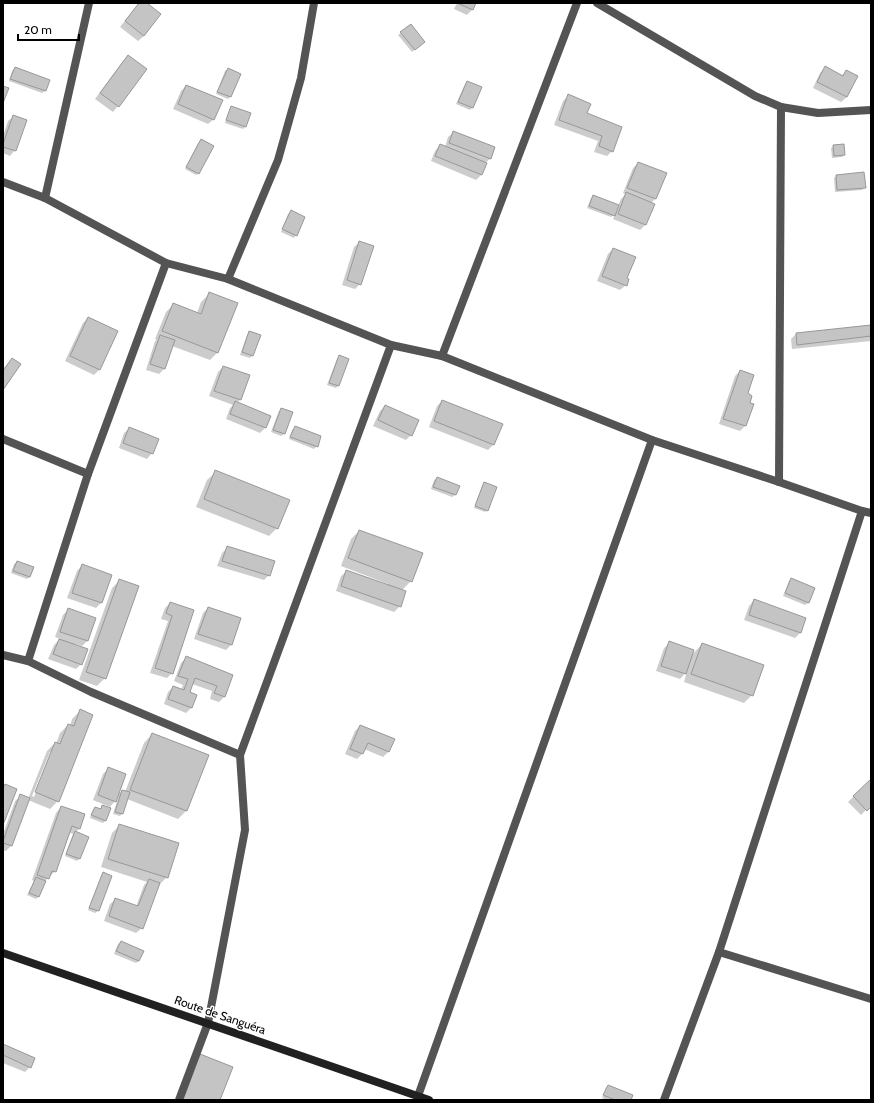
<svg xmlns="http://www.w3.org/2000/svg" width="874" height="1103" viewBox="0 0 874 1103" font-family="Cabin,sans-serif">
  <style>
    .shadow { fill: #0003; fill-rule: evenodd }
    .building { fill: #c4c4c4; stroke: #989898 }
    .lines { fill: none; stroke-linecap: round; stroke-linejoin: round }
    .street { stroke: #545454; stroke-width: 8 }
    .secondary { stroke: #212121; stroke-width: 8 }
    .labels { text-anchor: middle; stroke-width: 3; stroke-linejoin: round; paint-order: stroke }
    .street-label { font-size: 12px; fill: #000; stroke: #fff }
  </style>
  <rect width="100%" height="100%" fill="#fff"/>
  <g class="shadow">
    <path d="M139 3H145L144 36 138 41 120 27Z"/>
    <path d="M457 3H475L472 10 467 15 454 9Z"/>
    <path d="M401 33 422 44 412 52 398 35Z"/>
    <path d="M128 56 118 106 113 112 95 99 123 61Z"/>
    <path d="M15 68 49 80 45 91 42 93 9 81 12 71Z"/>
    <path d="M825 68 841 76 847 71V97L841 102 813 88 820 73Z"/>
    <path d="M228 69 240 74 230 97 228 99 216 94 225 71Z"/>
    <path d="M467 82 481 88 472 108 470 110 456 104 465 84Z"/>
    <path d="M186 86 214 119 208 124 173 109 181 91Z"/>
    <path d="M568 96 585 114 621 128 612 151 607 156 594 152 598 141 554 125 563 101Z"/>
    <path d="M232 107 250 114 245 127 243 129 225 123 229 110Z"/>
    <path d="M14 116 15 150 10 156 3 153V136L8 121Z"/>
    <path d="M454 132 494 147 490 159 485 163 482 174 476 180 431 161 435 151 440 145 445 147 448 137Z"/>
    <path d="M201 140 198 173 196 175 185 169 198 143Z"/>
    <path d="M834 146 844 155 842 157 832 158 831 148Z"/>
    <path d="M638 163 665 174 655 199 651 203 646 224 640 230 613 219 615 214 611 217 587 208 591 198 593 196 618 206 621 199 626 194 623 193 633 168Z"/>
    <path d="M836 176 865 187 862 190 835 192 834 178Z"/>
    <path d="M291 212 296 235 294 238 281 232 288 214Z"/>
    <path d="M360 242V284L355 289 342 285 354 247Z"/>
    <path d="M613 249 626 278V285L620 290 597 281 608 254Z"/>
    <path d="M209 294 218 352 210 360 172 346 164 369 159 374 146 370 155 341 157 340 155 339 166 312 174 304 197 313 201 302Z"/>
    <path d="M88 318 117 332 99 370 94 375 65 361 83 323Z"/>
    <path d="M871 326V341L792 349 791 339 796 334Z"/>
    <path d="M249 332 259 336 252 356 250 358 240 355 247 335Z"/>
    <path d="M339 356 348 359 338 386 336 388 327 385 337 359Z"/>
    <path d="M12 359 3 389V369Z"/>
    <path d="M223 367 249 376 240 400 237 403 270 417 265 428 260 433 226 419 230 408 233 405 209 396 218 372Z"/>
    <path d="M740 371 747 393 745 426 740 431 719 424 735 376Z"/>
    <path d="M442 401 493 445 488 450 429 427 437 406Z"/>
    <path d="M385 406 411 435 406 440 373 426 380 411Z"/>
    <path d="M281 409 292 413 284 434 281 436 271 432 279 411Z"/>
    <path d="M130 428 152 453 147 459 119 448 124 433Z"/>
    <path d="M295 428 317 446 314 449 289 439 292 430Z"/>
    <path d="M216 472 277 528 269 536 196 507 207 480Z"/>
    <path d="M437 478 458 487 455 495 452 497 431 489 434 480Z"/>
    <path d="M485 483 487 510 485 512 474 508 482 486Z"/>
    <path d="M359 531 411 581 402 590 400 606 394 612 336 591 341 576 347 571 387 585 388 584 341 566 351 539Z"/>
    <path d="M227 548 269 575 264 580 217 566 222 553Z"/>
    <path d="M17 562 33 568 30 577 27 579 11 573 14 564Z"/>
    <path d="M82 565 111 575 101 603 96 608 67 598 77 571Z"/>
    <path d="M791 579 814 589 808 603 805 605 783 596 789 581Z"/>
    <path d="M120 580 105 678 97 686 79 680 112 588Z"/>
    <path d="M754 600 800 633 795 638 744 620 749 606Z"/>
    <path d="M170 603 193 611 172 673 167 678 150 673 168 621 161 619 165 608Z"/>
    <path d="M208 608 240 619 231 645 226 650 194 639 203 613Z"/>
    <path d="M68 610 94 618 87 641 82 646 75 644 74 646 81 664 76 669 48 659 54 645 60 639 55 637 63 615Z"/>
    <path d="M670 643 692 655 702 644 752 695 744 703 684 682 687 671 680 679 656 671 664 648Z"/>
    <path d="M186 658 232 675 224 697 219 702 210 699 212 691 192 684 188 693 196 696 191 708 186 713 164 704 168 692 173 687 181 690 183 685 174 681 181 663Z"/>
    <path d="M80 711 58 801 50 809 28 800 11 846 6 851 3 850V834L15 801 21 796 28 799 47 751 55 743 56 744 60 733 68 725 70 726 72 719ZM50 752H52L34 797 32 796Z"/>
    <path d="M360 726 389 751 383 757 364 749 362 754 357 759 345 754 355 731Z"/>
    <path d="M152 734 186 811 178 819 127 799 122 814 120 816 113 814 119 795H118L122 791 125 792 144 743Z"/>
    <path d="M108 769 115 801 110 807 93 800 103 774Z"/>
    <path d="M871 780V805L861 815 848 802Z"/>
    <path d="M103 806 105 821 103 823 90 818 93 810 95 808 100 810Z"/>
    <path d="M61 807 84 815 79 829 75 833 79 859 77 861 65 856 73 834 68 832 55 871 44 882 38 897 36 899 27 895 34 881 32 880 56 813Z"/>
    <path d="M120 825 167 877 159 885 142 928 136 933 104 921 110 904 116 899 136 907 144 885 147 882 101 867 112 833Z"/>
    <path d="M103 873 111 876 98 911 95 913 88 910 101 876Z"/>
    <path d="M121 942 143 951 139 961 136 963 114 954 118 944Z"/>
    <path d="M3 1045 30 1067 25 1072 3 1063Z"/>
    <path d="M608 1086 630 1100H607L602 1098 606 1088Z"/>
  </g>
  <g class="building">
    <path d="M139 3H147L161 14 144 36 125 21Z"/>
    <path d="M459 3H476L473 10 459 4Z"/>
    <path d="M411 24 425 42 415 50 400 32Z"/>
    <path d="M128 55 147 69 119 107 100 93Z"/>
    <path d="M825 66 843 76 846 70 858 76 847 97 817 82Z"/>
    <path d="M15 67 50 80 46 91 10 79Z"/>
    <path d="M228 68 241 74 231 97 217 92Z"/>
    <path d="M467 81 482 87 473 108 458 102Z"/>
    <path d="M186 85 223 100 214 120 178 104Z"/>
    <path d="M3 86 9 88 3 103Z"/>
    <path d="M568 94 591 104 587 113 622 127 613 152 599 146 602 136 559 120Z"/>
    <path d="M231 106 251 113 246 127 226 120Z"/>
    <path d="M13 115 27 120 16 151 3 147V144Z"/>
    <path d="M453 131 495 147 491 159 449 143Z"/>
    <path d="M201 139 214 146 199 174 186 167Z"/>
    <path d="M440 144 487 163 482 175 435 156Z"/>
    <path d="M844 144 845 155 834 156 833 145Z"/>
    <path d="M638 162 667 173 656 199 627 188Z"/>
    <path d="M864 172 866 188 837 190 836 175Z"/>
    <path d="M626 192 655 204 646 225 618 214Z"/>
    <path d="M593 195 619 205 615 216 589 206Z"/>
    <path d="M291 210 305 217 297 236 282 229Z"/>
    <path d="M359 241 374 246 361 285 347 280Z"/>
    <path d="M613 248 636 257 627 278 629 279 627 286 602 276Z"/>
    <path d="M209 292 238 303 218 353 162 331 173 303 201 314Z"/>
    <path d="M88 317 118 331 100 370 70 356Z"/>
    <path d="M871 325V336L797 345 796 333Z"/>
    <path d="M249 331 261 335 253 356 242 352Z"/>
    <path d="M160 335 175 340 165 369 150 364Z"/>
    <path d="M339 355 349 359 339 386 329 383Z"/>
    <path d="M12 358 21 364 3 390V371Z"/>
    <path d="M223 366 250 375 241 400 214 391Z"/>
    <path d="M740 370 754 375 748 393 752 396 750 403 754 404 746 426 723 419Z"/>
    <path d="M442 400 503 424 494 445 434 421Z"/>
    <path d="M235 401 271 416 266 428 230 414Z"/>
    <path d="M385 405 419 420 412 436 378 420Z"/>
    <path d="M281 408 293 412 285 434 273 430Z"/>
    <path d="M295 426 321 436 318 447 290 437Z"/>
    <path d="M129 427 159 439 153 454 123 443Z"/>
    <path d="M215 470 290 500 278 529 204 499Z"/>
    <path d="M437 477 460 486 456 495 433 487Z"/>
    <path d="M484 482 497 487 488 511 475 506Z"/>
    <path d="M359 530 423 553 412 582 348 558Z"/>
    <path d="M227 546 275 561 270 576 222 561Z"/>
    <path d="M17 561 34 567 30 577 13 571Z"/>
    <path d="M82 564 112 575 102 603 72 593Z"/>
    <path d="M346 570 406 591 401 607 341 586Z"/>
    <path d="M791 578 815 588 809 603 785 593Z"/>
    <path d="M119 579 139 586 106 679 86 672Z"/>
    <path d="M754 599 806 618 801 633 749 615Z"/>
    <path d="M170 602 194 610 173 674 155 668 172 616 166 613Z"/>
    <path d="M208 607 241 618 232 645 198 634Z"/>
    <path d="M68 608 96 618 88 641 60 632Z"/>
    <path d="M59 639 88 649 82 665 53 654Z"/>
    <path d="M669 641 694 650 686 674 661 666Z"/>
    <path d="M702 643 764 665 753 696 691 674Z"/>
    <path d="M186 656 233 675 225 697 214 693 217 686 195 678 190 692 197 695 192 708 168 699 173 686 184 690 188 679 178 676Z"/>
    <path d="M80 709 93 715 59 802 35 792 55 742 60 744 68 724 74 726Z"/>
    <path d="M360 725 395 739 389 752 368 743 363 754 350 749Z"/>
    <path d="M152 733 209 755 187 811 130 790Z"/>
    <path d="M108 767 126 774 116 802 98 795Z"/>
    <path d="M871 779V807L867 811 853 796Z"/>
    <path d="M5 784 17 789 3 825V788Z"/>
    <path d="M122 790 130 792 123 814 115 812Z"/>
    <path d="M20 794 30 798 12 846 3 843V841Z"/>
    <path d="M102 805 111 808 106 821 91 815 95 807 101 809Z"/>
    <path d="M61 806 85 814 80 829 72 826 56 872 52 871 49 879 37 875Z"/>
    <path d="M119 824 179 843 168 878 108 859Z"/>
    <path d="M75 831 89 837 80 859 66 854Z"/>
    <path d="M103 872 112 876 99 911 89 908Z"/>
    <path d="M36 877 46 881 39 897 29 893Z"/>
    <path d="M149 879 160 883 143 929 109 916 115 898 138 906Z"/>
    <path d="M121 941 144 951 139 961 116 951Z"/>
    <path d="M3 1044 35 1058 31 1068 3 1055Z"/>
    <path d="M200 1054 233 1067 220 1100H181Z"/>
    <path d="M608 1085 633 1095 631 1100H615L603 1095Z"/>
  </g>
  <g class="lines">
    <g class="street">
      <path d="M597 3 755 96 781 107 818 113 871 110"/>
      <path d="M3 182 45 198 166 263 228 279 391 345 442 356 652 440 779 482 862 511 871 513"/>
      <path d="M45 198 89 3"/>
      <path d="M228 279 278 160 301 78 314 3"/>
      <path d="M442 356 577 3"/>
      <path d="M3 439 88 474"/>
      <path d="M779 482 781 107"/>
      <path d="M3 655 28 661 91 692 240 755"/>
      <path d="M28 661 88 474 166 263"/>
      <path d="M719 952 871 999"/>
      <path d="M418 1096 652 440"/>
      <path d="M179 1100 208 1023 245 830 240 755 391 345"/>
      <path d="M664 1100 719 952 862 511"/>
    </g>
    <path class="secondary" d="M3 953 429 1100"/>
  </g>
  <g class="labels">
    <g class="street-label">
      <text transform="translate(220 1015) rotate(19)" y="4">Route de Sanguéra</text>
    </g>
  </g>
  <rect width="874" height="1103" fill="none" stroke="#000000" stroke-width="8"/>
  <path d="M18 34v6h61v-6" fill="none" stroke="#000000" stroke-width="2"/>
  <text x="24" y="34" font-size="12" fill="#000000" stroke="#ffffff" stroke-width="3" paint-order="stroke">20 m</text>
</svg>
